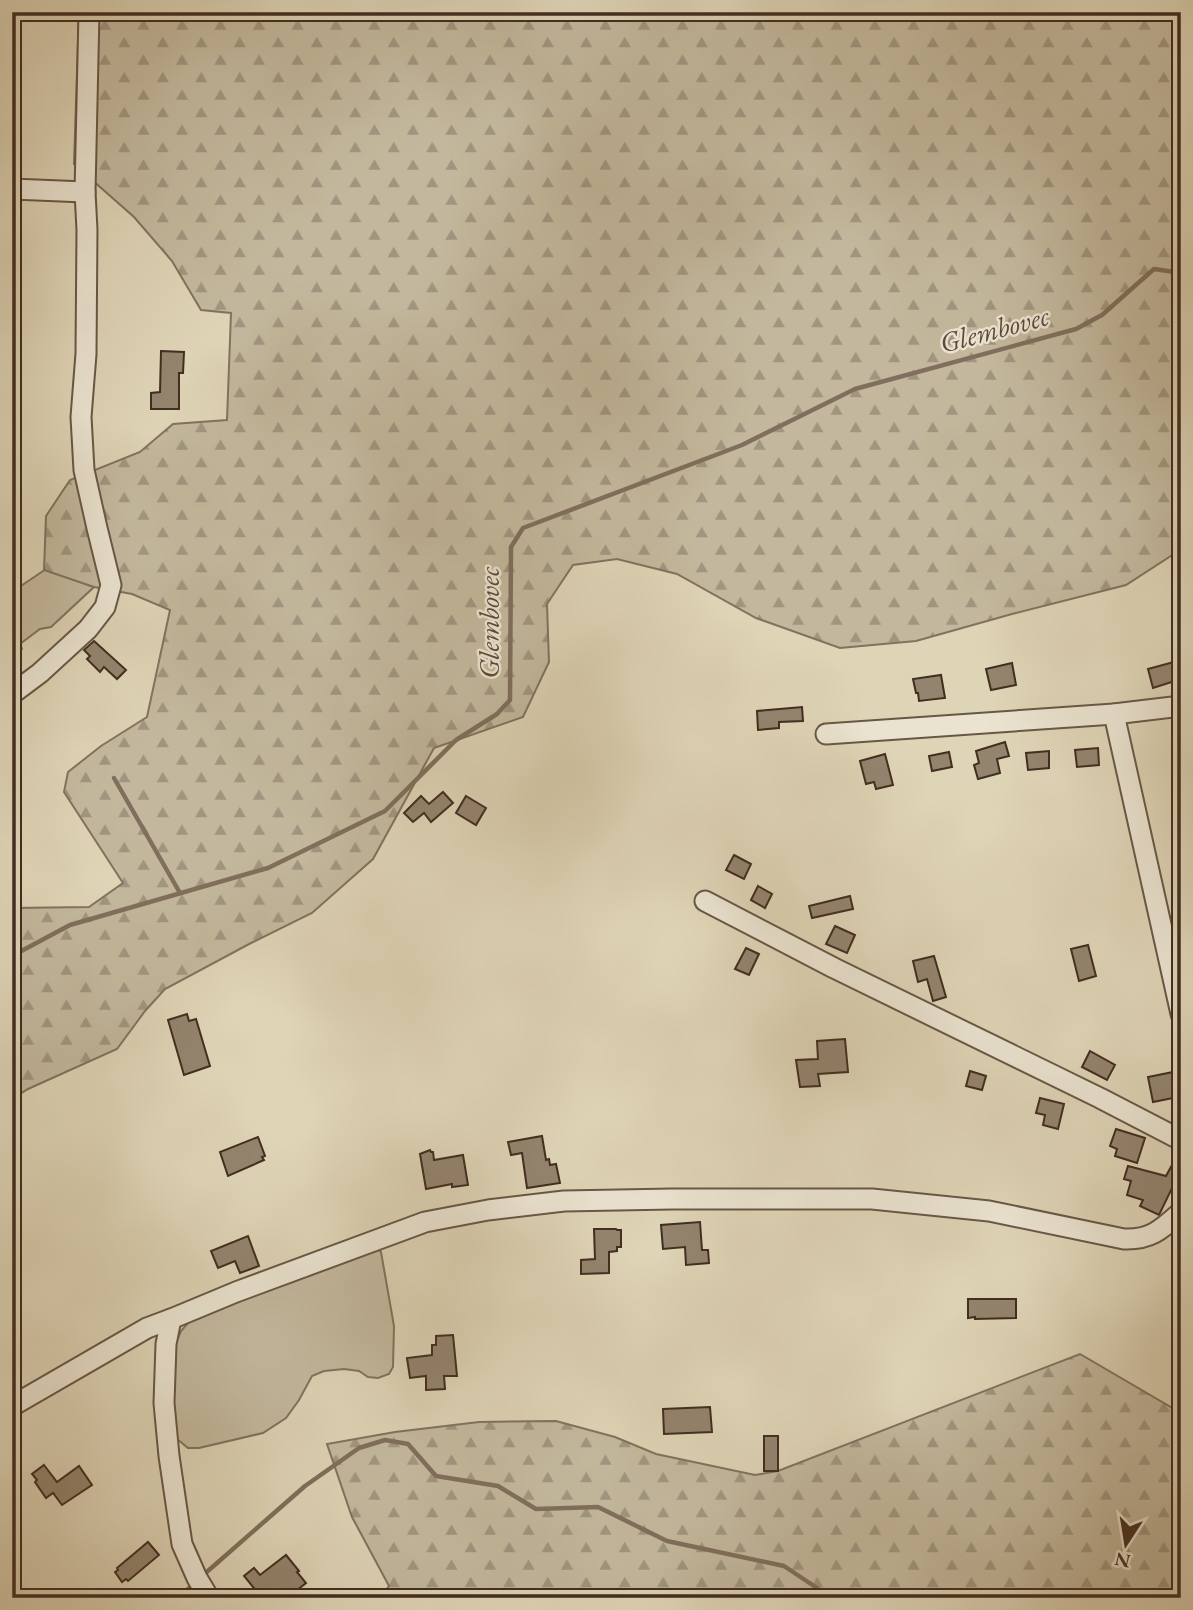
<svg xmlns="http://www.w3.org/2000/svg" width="1193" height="1610" viewBox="0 0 1193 1610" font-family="'EB Garamond',serif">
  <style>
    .grass { fill: #c3b89d; stroke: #82725f; stroke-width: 2 }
    .forest { fill: url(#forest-firs); stroke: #82725f; stroke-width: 2 }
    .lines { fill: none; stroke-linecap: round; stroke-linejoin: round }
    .stream { stroke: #806f5c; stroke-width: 4.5 }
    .building { fill: #93846e; stroke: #422d21; stroke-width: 2 }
    .minor-casing { stroke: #695746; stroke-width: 23 }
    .minor { stroke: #eae3d0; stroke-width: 19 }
    .labels { text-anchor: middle; stroke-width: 5; stroke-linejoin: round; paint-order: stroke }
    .water-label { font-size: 28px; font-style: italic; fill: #5c483a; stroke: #eae3d0 }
  </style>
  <defs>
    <pattern id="forest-firs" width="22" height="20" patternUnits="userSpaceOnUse" patternTransform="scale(1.75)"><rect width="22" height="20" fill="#c3b89d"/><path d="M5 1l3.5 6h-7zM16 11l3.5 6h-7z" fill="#a09680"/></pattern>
  </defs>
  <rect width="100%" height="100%" fill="#ded4b6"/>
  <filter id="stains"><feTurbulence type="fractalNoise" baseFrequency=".00286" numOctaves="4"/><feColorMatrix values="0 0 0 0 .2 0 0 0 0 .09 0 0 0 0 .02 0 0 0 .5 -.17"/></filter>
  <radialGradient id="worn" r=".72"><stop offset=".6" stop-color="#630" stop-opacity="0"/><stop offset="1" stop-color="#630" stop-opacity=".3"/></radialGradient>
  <g class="grass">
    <path d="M46 569 94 587 51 627 40 629 20 644 22 649 12 656V592Z"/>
    <path d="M376 1247 381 1252 394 1326 393 1367 389 1374 378 1378 368 1377 359 1371 344 1369 324 1371 312 1376 299 1400 286 1418 263 1433 199 1448H188L177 1439 172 1424 175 1345 181 1331 194 1316Z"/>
  </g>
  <g class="forest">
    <path d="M79 12H1181L1180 550 1126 585 1012 614 916 641 840 648 756 618 677 574 617 559 573 565 547 604 549 662 523 717 434 748 373 859 312 913 251 943 165 989 145 1011 117 1049 28 1089 12 1099V908L89 907 123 883 64 792 68 772 101 746 147 717 170 610 132 594 94 587 44 570 46 516 70 480 140 452 173 424 227 420 231 313 201 310 172 261 134 217 74 164Z"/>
    <path d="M1080 1354 1181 1413V1598H380L389 1586 352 1517 327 1444 395 1432 479 1422 556 1421 615 1437 656 1454 755 1475 778 1471Z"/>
  </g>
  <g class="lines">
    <g class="stream">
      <path d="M114 778 180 893"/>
      <path d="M12 956 70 925 268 868 385 811 456 740 497 714 510 700 511 547 523 528 742 445 855 389 1076 329 1102 315 1154 269 1181 273"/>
      <path d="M201 1577 305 1486 359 1448 385 1440 408 1444 436 1476 498 1486 536 1509 598 1507 667 1541 784 1566 832 1598"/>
      <path d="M178 1598 195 1583"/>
    </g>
  </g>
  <g class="building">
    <path d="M161 351 184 352 183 373H179V409H151V393L160 392Z"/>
    <path d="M94 641 126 670 117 679 104 667 100 672 87 659 90 656 84 650Z"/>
    <path d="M1181 660V679L1153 688 1148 669Z"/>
    <path d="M1012 663 1016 685 991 690 986 669Z"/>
    <path d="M941 675 945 698 919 701 918 693H916L913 679Z"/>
    <path d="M802 707 803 721 779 722V728L758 730 757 711Z"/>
    <path d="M1005 742 1009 756 997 759 1000 773 978 779 974 765 979 763 976 751Z"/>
    <path d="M1098 748 1099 765 1077 767 1075 750Z"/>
    <path d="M1049 751V768L1028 770 1026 753Z"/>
    <path d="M949 752 952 767 932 771 929 756Z"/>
    <path d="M885 754 893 785 876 789 874 782 866 784 860 761Z"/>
    <path d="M443 792 453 803 431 822 424 813 413 822 404 813 421 796 429 804Z"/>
    <path d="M466 796 486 808 476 825 456 813Z"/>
    <path d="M734 855 751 864 744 879 726 870Z"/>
    <path d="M758 886 772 894 765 908 751 900Z"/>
    <path d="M850 896 853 909 812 918 809 906Z"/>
    <path d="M835 926 855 935 847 953 826 944Z"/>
    <path d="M1088 945 1096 976 1079 981 1071 949Z"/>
    <path d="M746 948 759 954 749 975 735 969Z"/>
    <path d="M934 956 946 997 933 1001 927 979 918 982 913 961Z"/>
    <path d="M187 1014 189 1021 196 1019 210 1066 184 1075 168 1020Z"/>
    <path d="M845 1039 848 1072 818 1074 820 1086 800 1087 796 1060 818 1059 817 1041Z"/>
    <path d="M1090 1051 1115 1065 1107 1080 1082 1067Z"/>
    <path d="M970 1071 986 1076 982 1090 966 1086Z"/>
    <path d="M1173 1072 1178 1097 1153 1102 1148 1077Z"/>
    <path d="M1040 1098 1064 1104 1058 1129 1043 1125 1045 1115 1036 1113Z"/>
    <path d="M1116 1129 1145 1138 1137 1163 1115 1156 1117 1149 1110 1146Z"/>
    <path d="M542 1136 546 1160 549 1159 550 1165 556 1164 560 1183 527 1188 522 1153 511 1155 508 1142Z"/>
    <path d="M258 1137 265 1156 262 1157 264 1160 228 1176 220 1152Z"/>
    <path d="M430 1150 431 1152H433L434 1160 463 1155 468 1185 452 1187V1184L426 1189 420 1154Z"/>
    <path d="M1179 1152H1181V1190L1173 1186 1159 1215 1140 1206 1143 1200 1127 1195 1131 1181 1124 1179 1128 1166 1166 1176Z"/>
    <path d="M700 1222 702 1250H708L709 1263 686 1265 685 1247 663 1249 661 1225Z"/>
    <path d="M594 1229H616L617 1230H621V1247H617V1251L609 1252V1273L581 1274V1260L595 1259Z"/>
    <path d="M248 1236 259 1266 240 1273 235 1261 218 1268 211 1251Z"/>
    <path d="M968 1299H1016V1318L975 1319V1317L968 1318Z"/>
    <path d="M453 1335 457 1376H444L445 1389 426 1390V1376L410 1378 407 1358 432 1355V1345H436V1336Z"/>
    <path d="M710 1407 712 1432 664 1434 663 1409Z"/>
    <rect x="764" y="1436" width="14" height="35"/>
    <path d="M44 1465 57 1482 79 1466 92 1485 62 1505 53 1493 46 1498 35 1482 37 1480 32 1474Z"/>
    <path d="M148 1542 159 1555 128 1581 126 1579 122 1582 115 1572 118 1570 117 1568Z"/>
    <path d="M286 1555 299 1571 297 1572 306 1583 287 1598H262L244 1576 254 1568 260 1575Z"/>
  </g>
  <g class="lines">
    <g class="minor-casing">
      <g id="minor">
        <path d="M12 189 85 192 89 12"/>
        <path d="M12 694 40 673 88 629 105 607 111 585 97 528 84 470 81 417 86 354 87 230 85 192"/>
        <path d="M1114 714 1181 1014"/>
        <path d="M826 734 1114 714 1181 706"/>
        <path d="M705 901 834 968 1100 1098 1181 1140"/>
        <path d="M171 1319 236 1292 425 1222 488 1210 564 1201 672 1199H872L989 1211 1124 1239C1151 1240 1162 1229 1181 1212"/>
        <path d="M12 1406 147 1328 171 1319 166 1344 164 1403 169 1456 182 1544 197 1578 209 1598"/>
      </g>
    </g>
    <use href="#minor" class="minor"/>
  </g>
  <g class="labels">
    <g class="water-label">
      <text transform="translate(994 329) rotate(-15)" y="10">Glembovec</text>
      <text transform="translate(489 623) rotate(-90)" y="10">Glembovec</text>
    </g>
  </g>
  <rect width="1193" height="1610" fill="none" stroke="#ded4b6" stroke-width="42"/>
  <rect x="14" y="14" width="1165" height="1582" fill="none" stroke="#422d21" stroke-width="3.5"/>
  <rect x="21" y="21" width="1151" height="1568" fill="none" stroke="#422d21" stroke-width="2"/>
  <g transform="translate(1126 1544) rotate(192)" stroke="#eae3d0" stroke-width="5" paint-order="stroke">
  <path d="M0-5L12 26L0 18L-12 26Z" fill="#422d21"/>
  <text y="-10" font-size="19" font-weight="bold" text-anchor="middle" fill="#422d21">N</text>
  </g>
  <rect width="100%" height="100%" filter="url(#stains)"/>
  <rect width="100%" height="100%" fill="url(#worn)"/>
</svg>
